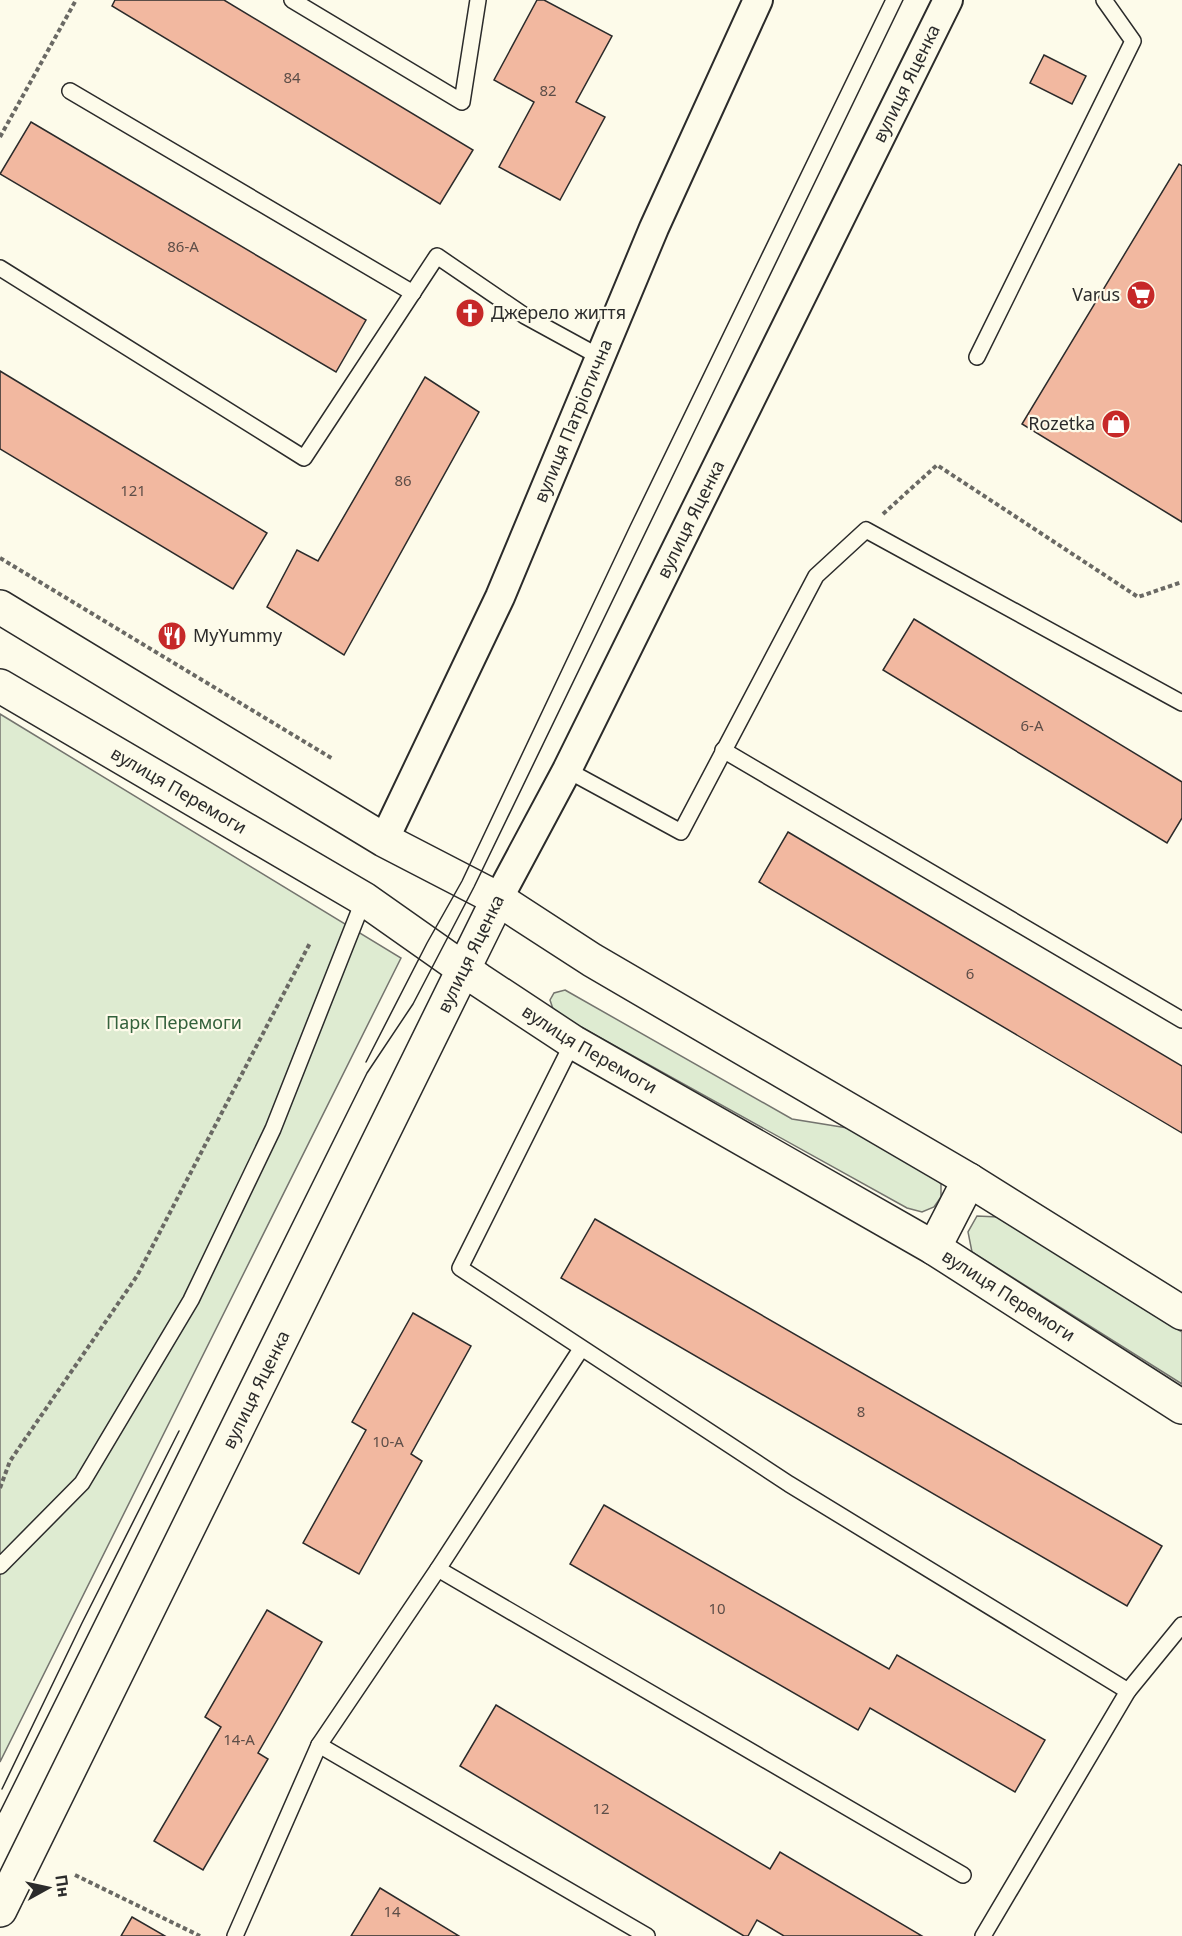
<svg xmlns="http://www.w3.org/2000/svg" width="1182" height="1936" viewBox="0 0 1182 1936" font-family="'Noto Sans',sans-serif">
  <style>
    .green { fill: #deebd1; stroke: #74746e; stroke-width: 1.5 }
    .building { fill: #f2b8a0; stroke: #2b2b2b; stroke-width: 1.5 }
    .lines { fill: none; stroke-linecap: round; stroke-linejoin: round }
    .service-casing { stroke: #2b2b2b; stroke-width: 18 }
    .minor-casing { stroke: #2b2b2b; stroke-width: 32 }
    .secondary-casing { stroke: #2b2b2b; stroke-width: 36 }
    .path { stroke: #6a6964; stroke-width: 4; stroke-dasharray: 4.5 3; stroke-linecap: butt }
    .service { stroke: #fdfbea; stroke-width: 15 }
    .minor { stroke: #fdfbea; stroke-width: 28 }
    .secondary { stroke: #fdfbea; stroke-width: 33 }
    .tram { stroke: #2b2b2b; stroke-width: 1.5 }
    .labels { text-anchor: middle; stroke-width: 4.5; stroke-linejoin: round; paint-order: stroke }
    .number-label { font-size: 15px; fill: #5d4e48 }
    .street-label { font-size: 18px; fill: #2b2b2b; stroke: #fdfbea }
    .poi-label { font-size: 18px; fill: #2b2b2b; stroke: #fdfbea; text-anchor: end }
    .park-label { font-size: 18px; fill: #34623c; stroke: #fdfbea }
  </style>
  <rect width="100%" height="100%" fill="#fdfbea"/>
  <g class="green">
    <path d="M0 714 401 958 0 1762Z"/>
    <path d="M565 990 792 1119 860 1130 930 1170 941 1184V1197L934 1207 922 1212 907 1208 554 1012 550 1000 554 993Z"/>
    <path d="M977 1216 998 1217 1182 1332V1384L972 1252 968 1232Z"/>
  </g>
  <g class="building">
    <path d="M115 0H224L473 150 440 204 112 6Z"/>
    <path d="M537 0H544L612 36 576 102 605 117 560 200 499 167 534 102 494 80Z"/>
    <path d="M1044 55 1086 76 1072 104 1030 83Z"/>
    <path d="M31 122 366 320 336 372 0 174Z"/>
    <path d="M1179 164 1182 166V522L1022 424Z"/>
    <path d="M0 371 267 533 233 589 0 449Z"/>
    <path d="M425 377 479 412 344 655 267 607 297 550 318 561Z"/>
    <path d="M914 619 1182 782V818L1167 843 883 670Z"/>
    <path d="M788 832 1182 1066V1133L759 882Z"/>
    <path d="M595 1219 1162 1546 1127 1606 561 1278Z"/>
    <path d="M413 1313 471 1346 411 1454 422 1461 359 1574 303 1543 366 1430 352 1422Z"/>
    <path d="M604 1505 889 1669 897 1655 1045 1740 1015 1792 870 1708 858 1730 570 1564Z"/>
    <path d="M267 1610 322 1642 258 1753 268 1759 203 1870 154 1841 221 1727 205 1717Z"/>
    <path d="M496 1705 770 1869 780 1852 922 1936H784L757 1920 748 1936H744L460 1766Z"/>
    <path d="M380 1888 459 1936H351Z"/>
    <path d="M132 1917 165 1936H121Z"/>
  </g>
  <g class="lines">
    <g class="service-casing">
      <g id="service">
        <path d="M292 0 462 102 478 0"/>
        <path d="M70 91 413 293"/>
        <path d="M0 268 304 458 437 256 525 316 600 357"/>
        <path d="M977 357 1133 41 1104 0"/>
        <path d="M723 750 1182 1020"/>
        <path d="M567 770 681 832 816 576 866 530 1182 703"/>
        <path d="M573 1042 460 1268 789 1484 1128 1691"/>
        <path d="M0 1566 82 1483 191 1300 273 1129 364 899"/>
        <path d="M438 1569 963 1875"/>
        <path d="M319 1745 647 1936"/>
        <path d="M235 1936 319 1745 438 1569 581 1349"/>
        <path d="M983 1936 1128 1691 1182 1625"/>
      </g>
    </g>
    <g class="minor-casing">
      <g id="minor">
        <path id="s1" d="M384 840 500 597 654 228 758 0"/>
        <path id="s2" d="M498 899 567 770 948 0"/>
      </g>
    </g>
    <g class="secondary-casing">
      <g id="secondary">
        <path d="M0 607 384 840 498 899 592 960 969 1180 1182 1313"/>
        <path id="s3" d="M0 686 364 899 479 980 573 1042 934 1248 1182 1407"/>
        <path d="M934 1248 969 1180"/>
        <path id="s4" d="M0 1910 498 899"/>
      </g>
    </g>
    <g class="path">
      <path d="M0 137 76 0"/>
      <path d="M883 514 937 465 1138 597 1182 582"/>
      <path d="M0 558 333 759"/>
      <path d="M0 1488 10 1461 137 1276 310 943"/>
      <path d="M75 1875 200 1936"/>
    </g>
    <use href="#service" class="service"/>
    <use href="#minor" class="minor"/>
    <use href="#secondary" class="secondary"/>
    <g class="tram">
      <path d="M366 1062 427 943 462 881 630 526 885 0"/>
      <path d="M2 1789 82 1623 179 1431"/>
      <path d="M0 1812 367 1073 413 1004 474 887 903 0"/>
    </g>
  </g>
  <defs>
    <g id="supermarket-disc" transform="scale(1.5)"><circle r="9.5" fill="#c62828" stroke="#fdfbea"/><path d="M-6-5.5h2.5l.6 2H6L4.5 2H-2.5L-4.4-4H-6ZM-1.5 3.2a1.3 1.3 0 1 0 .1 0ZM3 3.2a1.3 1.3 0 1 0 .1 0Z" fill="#fff"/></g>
    <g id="church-disc" transform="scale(1.5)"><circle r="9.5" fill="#c62828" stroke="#fdfbea"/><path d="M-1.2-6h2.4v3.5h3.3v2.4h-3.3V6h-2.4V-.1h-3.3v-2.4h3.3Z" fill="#fff"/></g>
    <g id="shop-disc" transform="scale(1.5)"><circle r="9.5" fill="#c62828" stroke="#fdfbea"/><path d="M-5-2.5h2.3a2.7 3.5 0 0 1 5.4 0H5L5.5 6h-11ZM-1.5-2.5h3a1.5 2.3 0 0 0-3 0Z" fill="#fff"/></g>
    <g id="restaurant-disc" transform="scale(1.5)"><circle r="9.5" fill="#c62828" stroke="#fdfbea"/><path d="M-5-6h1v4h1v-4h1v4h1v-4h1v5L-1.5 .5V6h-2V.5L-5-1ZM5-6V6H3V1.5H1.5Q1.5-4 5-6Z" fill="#fff"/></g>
  </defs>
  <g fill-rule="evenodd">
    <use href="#supermarket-disc" x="1141" y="295"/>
    <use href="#church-disc" x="470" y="313"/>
    <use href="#shop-disc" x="1116" y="424"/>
    <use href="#restaurant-disc" x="172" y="636"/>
  </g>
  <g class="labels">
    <g class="number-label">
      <text x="292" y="83">84</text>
      <text x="548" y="96">82</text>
      <text x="183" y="252">86-А</text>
      <text x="403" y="486">86</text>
      <text x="133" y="496">121</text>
      <text x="1032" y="731">6-А</text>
      <text x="970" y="979">6</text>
      <text x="861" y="1417">8</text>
      <text x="388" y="1447">10-А</text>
      <text x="717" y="1614">10</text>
      <text x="239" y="1745">14-А</text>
      <text x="601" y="1814">12</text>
      <text x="392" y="1917">14</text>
    </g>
    <g class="street-label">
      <text dy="6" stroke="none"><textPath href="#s2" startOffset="912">вулиця Яценка</textPath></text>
      <text dy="6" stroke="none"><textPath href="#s1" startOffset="460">вулиця Патріотична</textPath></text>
      <text dy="6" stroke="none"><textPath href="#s2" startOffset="426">вулиця Яценка</textPath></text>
      <text dy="6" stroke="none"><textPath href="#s3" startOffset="207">вулиця Перемоги</textPath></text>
      <text transform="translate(471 954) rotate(-64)" y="6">вулиця Яценка</text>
      <text dy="6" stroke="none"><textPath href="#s3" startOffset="693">вулиця Перемоги</textPath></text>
      <text dy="6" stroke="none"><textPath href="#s3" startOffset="1179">вулиця Перемоги</textPath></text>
      <text dy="6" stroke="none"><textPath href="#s4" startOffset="580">вулиця Яценка</textPath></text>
    </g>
    <g class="poi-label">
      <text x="1120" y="301">Varus</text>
      <text x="491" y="319" text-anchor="start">Джерело життя</text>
      <text x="1095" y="430">Rozetka</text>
      <text x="193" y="642" text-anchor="start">MyYummy</text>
    </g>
    <g class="park-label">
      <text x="174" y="1029">Парк Перемоги</text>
    </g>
  </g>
  <g transform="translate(48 1888) rotate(82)" stroke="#fdfbea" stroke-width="4.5" paint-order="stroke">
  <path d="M0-4.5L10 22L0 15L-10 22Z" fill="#2b2b2b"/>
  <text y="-9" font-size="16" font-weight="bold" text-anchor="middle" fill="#2b2b2b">Пн</text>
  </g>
</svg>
